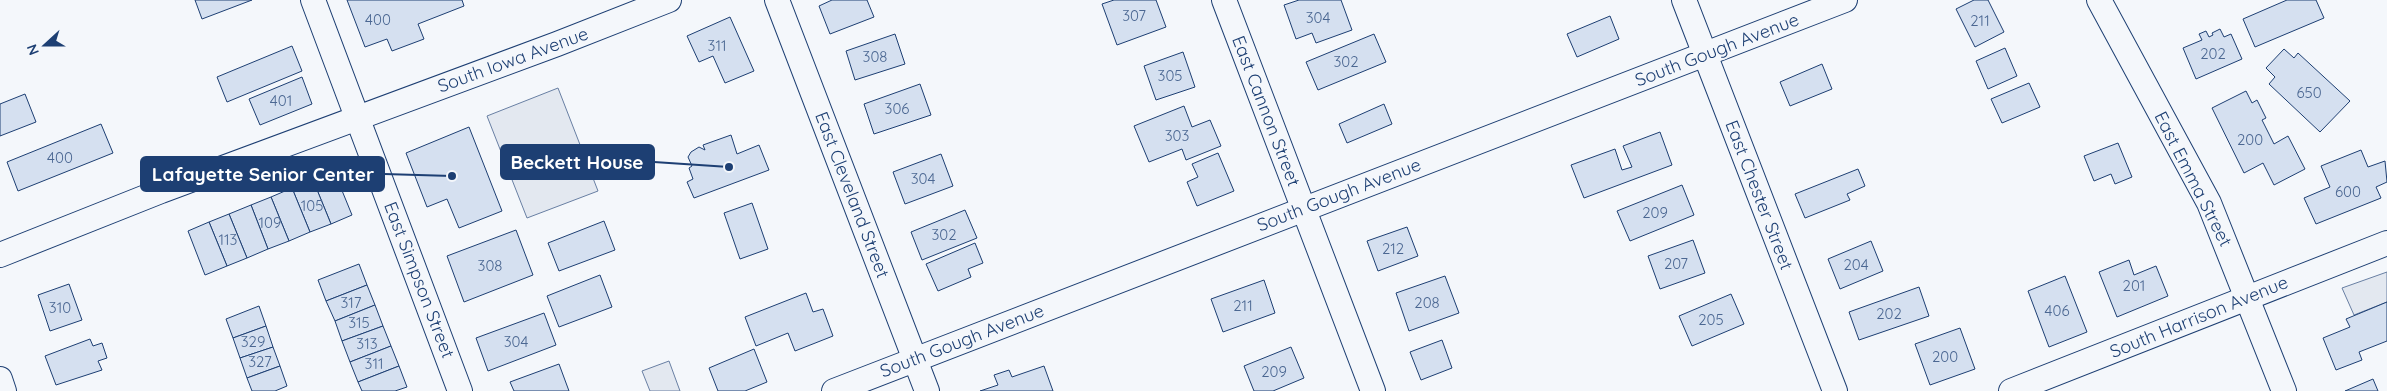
<svg xmlns="http://www.w3.org/2000/svg" width="2387" height="391" viewBox="0 0 2387 391" font-family="Quicksand,sans-serif">
  <style>
    .parking { fill: #e3e8f0; stroke: #687fa3 }
    .building { fill: #d5e0f0; stroke: #1d3f73 }
    .lines { fill: none; stroke-linecap: round; stroke-linejoin: round }
    .street-casing { stroke: #1d3f73; stroke-width: 26 }
    .street { stroke: #f4f7fb; stroke-width: 24 }
    .labels { text-anchor: middle; stroke-width: 4; stroke-linejoin: round; paint-order: stroke }
    .number-label { font-size: 15px; fill: #4b6792 }
    .street-label { font-size: 18px; fill: #1d3f73; stroke: #f4f7fb }
    .leader { fill: none; stroke: #1d3f73; stroke-width: 2 }
    .callout-dot { fill: #1d3f73; stroke: #f4f7fb; stroke-width: 2 }
    .callout { fill: #1d3f73; stroke: #1d3f73; stroke-width: 2 }
    .callout-label { font-size: 19px; text-anchor: middle; font-weight: bold; fill: #fff }
  </style>
  <rect width="100%" height="100%" fill="#f4f7fb"/>
  <g class="parking">
    <path d="M558 88 598 191 527 218 487 116Z"/>
    <path d="M2387 272V302L2354 315 2342 288Z"/>
    <path d="M669 361 680 391H650L642 371Z"/>
  </g>
  <g class="building">
    <path d="M195 0H252L202 19Z"/>
    <path d="M347 0H462L464 6 418 24 424 39 392 51 387 39 365 47Z"/>
    <path d="M832 0H867L874 17 830 34 819 6Z"/>
    <path d="M1114 0H1156L1166 27 1117 45 1102 4Z"/>
    <path d="M1299 0H1341L1352 30 1316 43 1312 33 1296 39 1284 5Z"/>
    <path d="M1974 0H1988L2004 32 1975 47 1956 9Z"/>
    <path d="M2287 0H2316L2324 18 2255 47 2243 19Z"/>
    <path d="M1610 16 1619 39 1577 57 1567 34Z"/>
    <path d="M730 17 754 71 725 83 713 56 699 62 687 36Z"/>
    <path d="M2220 29 2224 37 2231 34 2242 59 2196 79 2183 48 2202 40 2199 34 2206 31 2209 37 2213 35 2212 33Z"/>
    <path d="M895 34 905 64 855 80 846 51Z"/>
    <path d="M1374 34 1386 62 1318 90 1306 62Z"/>
    <path d="M292 46 302 71 227 102 217 77Z"/>
    <path d="M2005 48 2017 76 1988 89 1976 61Z"/>
    <path d="M2284 49 2294 58 2298 53 2350 101 2320 132 2269 84 2275 77 2266 68Z"/>
    <path d="M1183 52 1195 87 1156 100 1144 66Z"/>
    <path d="M1822 64 1832 89 1790 106 1780 82Z"/>
    <path d="M302 77 312 104 260 125 249 99Z"/>
    <path d="M2029 83 2040 107 2002 123 1991 99Z"/>
    <path d="M920 84 931 115 874 134 864 104Z"/>
    <path d="M2246 91 2252 103 2257 100 2266 118 2262 120 2274 144 2288 136 2305 169 2274 185 2263 163 2244 173 2212 108Z"/>
    <path d="M25 94 36 122 0 136V104Z"/>
    <path d="M1384 104 1392 124 1347 143 1339 124Z"/>
    <path d="M1184 106 1192 127 1210 120 1221 146 1186 160 1182 149 1149 162 1134 126Z"/>
    <path d="M101 124 113 153 18 191 7 162Z"/>
    <path d="M469 127 502 211 459 228 447 199 427 207 406 153Z"/>
    <path d="M1660 132 1672 165 1584 198 1571 165 1615 149 1622 170 1632 167 1623 146Z"/>
    <path d="M731 135 737 154 759 145 769 170 694 198 687 182 693 179 689 168 692 166 688 157 691 152 699 147 705 150 703 145Z"/>
    <path d="M2118 143 2132 177 2115 184 2111 174 2094 181 2084 156Z"/>
    <path d="M2361 150 2368 167 2385 161 2387 182 2376 187 2381 198 2316 224 2304 198 2330 187 2321 166Z"/>
    <path d="M1218 153 1234 191 1197 206 1187 182 1198 177 1192 164Z"/>
    <path d="M941 154 953 186 905 204 893 172Z"/>
    <path d="M1858 169 1865 186 1847 194 1850 200 1805 218 1795 194Z"/>
    <path d="M334 171 352 215 331 224 313 180Z"/>
    <path d="M313 180 331 224 310 232 292 188Z"/>
    <path d="M1682 185 1694 215 1630 241 1617 211Z"/>
    <path d="M292 188 310 232 289 241 271 197Z"/>
    <path d="M271 197 289 241 268 249 251 205Z"/>
    <path d="M752 203 768 249 740 259 724 213Z"/>
    <path d="M251 205 268 249 247 258 229 214Z"/>
    <path d="M965 210 977 238 922 260 911 232Z"/>
    <path d="M229 214 247 258 227 266 209 222Z"/>
    <path d="M604 221 615 250 559 271 548 243Z"/>
    <path d="M209 222 227 266 205 275 188 231Z"/>
    <path d="M1407 227 1418 256 1378 271 1367 241Z"/>
    <path d="M516 230 533 275 464 302 447 256Z"/>
    <path d="M1693 240 1705 273 1660 289 1648 256Z"/>
    <path d="M1871 241 1883 271 1840 289 1828 259Z"/>
    <path d="M975 243 983 263 968 269 971 277 938 291 926 264Z"/>
    <path d="M2129 260 2134 275 2156 266 2168 296 2117 317 2099 272Z"/>
    <path d="M359 264 367 285 326 301 318 280Z"/>
    <path d="M600 275 612 307 559 327 547 296Z"/>
    <path d="M1445 276 1459 313 1409 331 1396 293Z"/>
    <path d="M2065 276 2087 332 2049 347 2028 291Z"/>
    <path d="M1264 280 1275 313 1223 332 1211 299Z"/>
    <path d="M69 284 82 320 50 331 38 295Z"/>
    <path d="M367 285 375 305 335 321 326 301Z"/>
    <path d="M1919 287 1929 316 1859 340 1849 312Z"/>
    <path d="M806 293 813 312 823 309 833 336 795 351 788 333 756 346 745 317Z"/>
    <path d="M1731 294 1744 324 1692 346 1679 316Z"/>
    <path d="M2387 302V341L2359 352 2362 360 2336 370 2323 338 2350 327 2346 319Z"/>
    <path d="M375 305 383 326 342 341 335 321Z"/>
    <path d="M259 306 266 326 233 338 226 319Z"/>
    <path d="M544 313 556 345 488 371 476 338Z"/>
    <path d="M266 326 273 347 240 358 233 338Z"/>
    <path d="M383 326 391 346 350 362 342 341Z"/>
    <path d="M1960 328 1975 369 1930 385 1915 344Z"/>
    <path d="M90 339 93 346 102 343 107 358 98 361 102 370 56 385 45 356Z"/>
    <path d="M1442 340 1452 368 1421 380 1410 352Z"/>
    <path d="M391 346 399 366 358 382 350 362Z"/>
    <path d="M273 347 280 366 247 378 240 358Z"/>
    <path d="M1291 347 1304 378 1273 391H1254L1244 366Z"/>
    <path d="M754 349 767 382 745 391H718L709 368Z"/>
    <path d="M559 364 569 391H514L510 382Z"/>
    <path d="M280 366 287 386 275 391H252L247 378Z"/>
    <path d="M399 366 407 387 395 391H362L358 382Z"/>
    <path d="M1044 366 1053 391H980L998 385 994 375 1009 370 1012 377Z"/>
    <path d="M2373 379 2378 391H2345Z"/>
  </g>
  <g class="lines">
    <g class="street-casing">
      <g id="street">
        <path d="M313 0 460 391"/>
        <path d="M777 0 927 391"/>
        <path d="M1224 0 1373 391"/>
        <path d="M1684 0 1835 391"/>
        <path d="M2099 0 2209 203 2284 391"/>
        <path d="M0 255 161 191 557 44 669 0"/>
        <path d="M0 379 4 391"/>
        <path d="M834 391 1845 0"/>
        <path d="M2011 391 2387 243"/>
      </g>
    </g>
    <use href="#street" class="street"/>
  </g>
  <g class="labels">
    <g class="number-label">
      <text x="1134" y="21">307</text>
      <text x="1318" y="23">304</text>
      <text x="378" y="25">400</text>
      <text x="1980" y="26">211</text>
      <text x="717" y="51">311</text>
      <text x="2213" y="59">202</text>
      <text x="875" y="62">308</text>
      <text x="1346" y="67">302</text>
      <text x="1170" y="81">305</text>
      <text x="2309" y="98">650</text>
      <text x="281" y="106">401</text>
      <text x="897" y="114">306</text>
      <text x="1177" y="141">303</text>
      <text x="2250" y="145">200</text>
      <text x="60" y="163">400</text>
      <text x="923" y="184">304</text>
      <text x="2348" y="197">600</text>
      <text x="312" y="211">105</text>
      <text x="1655" y="218">209</text>
      <text x="270" y="228">109</text>
      <text x="944" y="240">302</text>
      <text x="228" y="245">113</text>
      <text x="1393" y="254">212</text>
      <text x="1676" y="269">207</text>
      <text x="1856" y="270">204</text>
      <text x="490" y="271">308</text>
      <text x="2134" y="291">201</text>
      <text x="351" y="308">317</text>
      <text x="1427" y="308">208</text>
      <text x="1243" y="311">211</text>
      <text x="60" y="313">310</text>
      <text x="2057" y="316">406</text>
      <text x="1889" y="319">202</text>
      <text x="1711" y="325">205</text>
      <text x="359" y="328">315</text>
      <text x="253" y="347">329</text>
      <text x="516" y="347">304</text>
      <text x="367" y="349">313</text>
      <text x="1945" y="362">200</text>
      <text x="260" y="367">327</text>
      <text x="374" y="369">311</text>
      <text x="1274" y="377">209</text>
    </g>
    <g class="street-label">
      <text transform="translate(1717 50) rotate(-21)" y="6">South Gough Avenue</text>
      <text transform="translate(513 60) rotate(-20)" y="6">South Iowa Avenue</text>
      <text transform="translate(1266 111) rotate(69)" y="6">East Cannon Street</text>
      <text transform="translate(2193 179) rotate(63)" y="6">East Emma Street</text>
      <text transform="translate(852 195) rotate(69)" y="6">East Cleveland Street</text>
      <text transform="translate(1339 195) rotate(-21)" y="6">South Gough Avenue</text>
      <text transform="translate(1759 195) rotate(69)" y="6">East Chester Street</text>
      <text transform="translate(419 280) rotate(69)" y="6">East Simpson Street</text>
      <text transform="translate(2199 317) rotate(-22)" y="6">South Harrison Avenue</text>
      <text transform="translate(962 341) rotate(-21)" y="6">South Gough Avenue</text>
    </g>
  </g>
  <path class="leader" d="M729 167L654 162M452 176L384 174"/>
  <g class="callout-dot">
    <circle cx="729" cy="167" r="5"/>
    <circle cx="452" cy="176" r="5"/>
  </g>
  <g class="callout">
    <rect x="501" y="145" width="153" height="34" rx="5"/>
    <rect x="141" y="157" width="243" height="34" rx="5"/>
  </g>
  <g class="callout-label">
    <text x="577" y="169">Beckett House</text>
    <text x="263" y="181">Lafayette Senior Center</text>
  </g>
  <g transform="translate(45 45) rotate(249)" stroke="#f4f7fb" stroke-width="4" paint-order="stroke">
  <path d="M0-4L9 19L0 12L-9 19Z" fill="#1d3f73"/>
  <text y="-8" font-size="14" font-weight="bold" text-anchor="middle" fill="#1d3f73">N</text>
  </g>
</svg>
